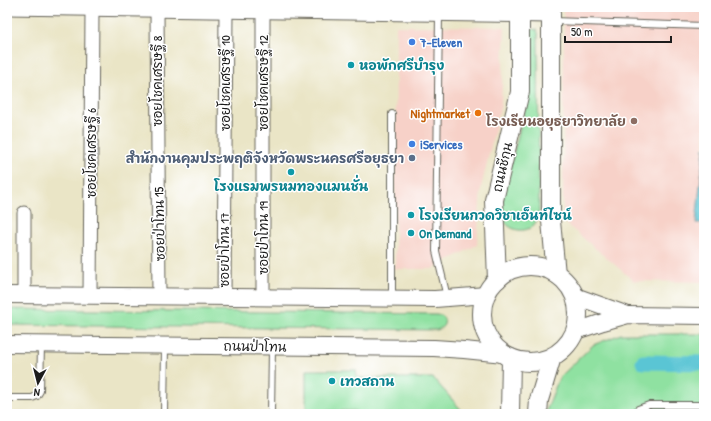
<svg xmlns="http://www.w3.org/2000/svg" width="711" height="421" viewBox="0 0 711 421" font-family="'Patrick Hand','Playpen Sans Thai',sans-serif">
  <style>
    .built { fill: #f7d1c8 }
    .green { fill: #8fe1a1; stroke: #567e5e }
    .water { fill: #5ac5d4; stroke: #3b7078 }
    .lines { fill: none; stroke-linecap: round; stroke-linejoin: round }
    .canal { stroke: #5ac5d4; stroke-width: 15 }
    .service-casing { stroke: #646258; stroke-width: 8 }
    .minor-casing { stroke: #646258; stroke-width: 15 }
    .tertiary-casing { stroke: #646258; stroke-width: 18 }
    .secondary-casing { stroke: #646258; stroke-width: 20 }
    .service { stroke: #fff; stroke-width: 6 }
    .minor { stroke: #fff; stroke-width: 13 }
    .tertiary { stroke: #fff; stroke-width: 16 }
    .secondary { stroke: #fff; stroke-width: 18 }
    .shop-dot { fill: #3f7fe0; stroke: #fff; stroke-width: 1.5 }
    .culture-dot { fill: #0f9aa8; stroke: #fff; stroke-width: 1.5 }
    .food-dot { fill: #e8710a; stroke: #fff; stroke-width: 1.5 }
    .education-dot { fill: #8d6e63; stroke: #fff; stroke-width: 1.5 }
    .service-dot { fill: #5c6f8a; stroke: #fff; stroke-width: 1.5 }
    .labels { text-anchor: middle; stroke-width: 3; stroke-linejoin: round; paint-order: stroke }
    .shop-label { font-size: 13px; font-weight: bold; fill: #366cbe; stroke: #fff; text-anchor: start }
    .culture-label { font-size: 13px; font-weight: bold; fill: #0d838f; stroke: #fff; text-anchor: start }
    .street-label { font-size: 13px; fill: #1c1c1c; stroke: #fff }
    .food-label { font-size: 13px; font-weight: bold; fill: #c56008; stroke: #fff; text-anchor: end }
    .education-label { font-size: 13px; font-weight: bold; fill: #785e54; stroke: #fff; text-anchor: end }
    .service-label { font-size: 13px; font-weight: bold; fill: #4e5e75; stroke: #fff; text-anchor: end }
  </style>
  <rect width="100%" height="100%" fill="#fff"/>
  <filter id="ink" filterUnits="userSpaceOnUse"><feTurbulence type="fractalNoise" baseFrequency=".025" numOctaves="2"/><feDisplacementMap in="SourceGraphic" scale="8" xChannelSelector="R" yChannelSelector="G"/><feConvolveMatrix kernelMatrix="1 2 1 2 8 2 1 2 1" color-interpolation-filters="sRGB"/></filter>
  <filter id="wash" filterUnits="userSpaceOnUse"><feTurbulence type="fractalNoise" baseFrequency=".012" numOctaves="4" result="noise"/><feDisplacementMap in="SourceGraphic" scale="16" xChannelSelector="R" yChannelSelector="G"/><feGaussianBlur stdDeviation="0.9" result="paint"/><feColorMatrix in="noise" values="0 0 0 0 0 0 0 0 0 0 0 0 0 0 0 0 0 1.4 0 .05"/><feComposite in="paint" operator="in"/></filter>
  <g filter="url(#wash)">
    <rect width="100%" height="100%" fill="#eae5c6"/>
    <g class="built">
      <path d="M564 7H704V282L634 281 563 221Z"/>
      <path d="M396 26 505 27 501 104 481 188 477 245 432 269H395Z"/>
    </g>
    <g class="green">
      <path d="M533 29 537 30 538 33 539 216C537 220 535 225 530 228 519 234 503 227 502 214 501 195 507 177 512 159 517 141 521 123 526 105L528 94V33L530 30Z"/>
      <path d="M7 309 437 314C447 316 447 327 437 330L7 325Z"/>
      <path d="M621 334H704V414H545L559 378 593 345Z"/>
      <path d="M306 370H356L357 378H433L465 414H356V411H306Z"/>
    </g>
    <path class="water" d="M704 148V223H696Z"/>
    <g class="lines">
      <path class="canal" d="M643 362 704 363"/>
    </g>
  </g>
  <g filter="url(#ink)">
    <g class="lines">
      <g class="service-casing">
        <g id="service">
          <path d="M439 14 436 251 447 297"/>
          <path d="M552 21 704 26"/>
          <path d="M392 297V114"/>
          <path d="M7 398H32L37 396 40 391 41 346"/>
          <path d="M164 414 165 346"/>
          <path d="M271 414 272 348"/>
          <path d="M636 414 638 409 649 405H704"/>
        </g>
      </g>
      <g class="minor-casing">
        <g id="minor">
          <path d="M7 8 551 16"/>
          <path d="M157 10 159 297"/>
          <path d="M24 296V213"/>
          <path d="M90 296 92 10"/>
          <path d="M224 297 226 11"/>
          <path d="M263 298V12"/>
        </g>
      </g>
      <g class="tertiary-casing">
        <g id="tertiary">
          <path d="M7 295 435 299 486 295"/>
          <path d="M575 296 628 315"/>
          <path d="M576 331 603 322 628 315 704 316"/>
          <path d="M7 344 434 348 464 350 504 354"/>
        </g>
      </g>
      <g class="secondary-casing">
        <g id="secondary">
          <path d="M551 7V221L556 274"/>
          <circle cx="530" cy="314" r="48"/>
          <path d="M497 280 494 200 520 92V7"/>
          <path d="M510 414 511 358"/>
          <path d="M538 414 539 400 552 357"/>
        </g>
      </g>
      <use href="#service" class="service"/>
      <use href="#minor" class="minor"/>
      <use href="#tertiary" class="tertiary"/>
      <use href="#secondary" class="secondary"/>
    </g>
  </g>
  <g class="shop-dot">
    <circle cx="412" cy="42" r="4"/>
    <circle cx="412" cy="144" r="4"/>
  </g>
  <g class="culture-dot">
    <circle cx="351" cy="65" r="4"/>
    <circle cx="291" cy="172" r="4"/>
    <circle cx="411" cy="215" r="4"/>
    <circle cx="411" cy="233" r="4"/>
    <circle cx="332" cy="381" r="4"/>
  </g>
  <circle class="food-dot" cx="478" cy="113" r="4"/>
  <circle class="education-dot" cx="634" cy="121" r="4"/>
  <circle class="service-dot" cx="412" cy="158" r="4"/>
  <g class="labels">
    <g class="shop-label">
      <text x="420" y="47">7-Eleven</text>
      <text x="420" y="149">iServices</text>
    </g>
    <g class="culture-label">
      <text x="359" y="70">หอพักศรีบำรุง</text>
      <text x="291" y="191" text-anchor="middle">โรงแรมพรหมทองแมนชั่น</text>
      <text x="419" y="220">โรงเรียนกวดวิชาเอ็นท์ไซน์</text>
      <text x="419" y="238">On Demand</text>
      <text x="340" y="386">เทวสถาน</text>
    </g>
    <g class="street-label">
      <text transform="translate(157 81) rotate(-90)" y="5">ซอยโชคเศรษฐี 8</text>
      <text transform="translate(225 83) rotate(-90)" y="5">ซอยโชคเศรษฐี 10</text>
      <text transform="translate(263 83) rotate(-90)" y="5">ซอยโชคเศรษฐี 12</text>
      <text transform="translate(91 153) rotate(-90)" y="5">ซอยโชคเศรษฐี 6</text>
      <text transform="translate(502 167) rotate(-77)" y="5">ถนนชีกุน</text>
      <text transform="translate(159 224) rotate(-91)" y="5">ซอยป่าโทน 15</text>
      <text transform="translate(263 238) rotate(-90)" y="5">ซอยป่าโทน 19</text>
      <text transform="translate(224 250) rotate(-90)" y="5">ซอยป่าโทน 17</text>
      <text transform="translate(255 346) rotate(1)" y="5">ถนนป่าโทน</text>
    </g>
    <g class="food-label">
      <text x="470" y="118">Nightmarket</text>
    </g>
    <g class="education-label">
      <text x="626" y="126">โรงเรียนอยุธยาวิทยาลัย</text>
    </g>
    <g class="service-label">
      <text x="404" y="163">สำนักงานคุมประพฤติจังหวัดพระนครศรีอยุธยา</text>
    </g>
  </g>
  <rect width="711" height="421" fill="none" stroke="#fff" stroke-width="24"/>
  <g transform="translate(38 383) rotate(187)" stroke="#ffffff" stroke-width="3" paint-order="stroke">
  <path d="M0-3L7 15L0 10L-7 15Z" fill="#1c1c1c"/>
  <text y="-6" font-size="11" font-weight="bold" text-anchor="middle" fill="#1c1c1c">N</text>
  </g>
  <path d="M565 36v6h106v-6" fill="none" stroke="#1c1c1c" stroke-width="2"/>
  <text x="571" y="36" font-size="12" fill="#1c1c1c" stroke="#ffffff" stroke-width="3" paint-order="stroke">50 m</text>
</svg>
